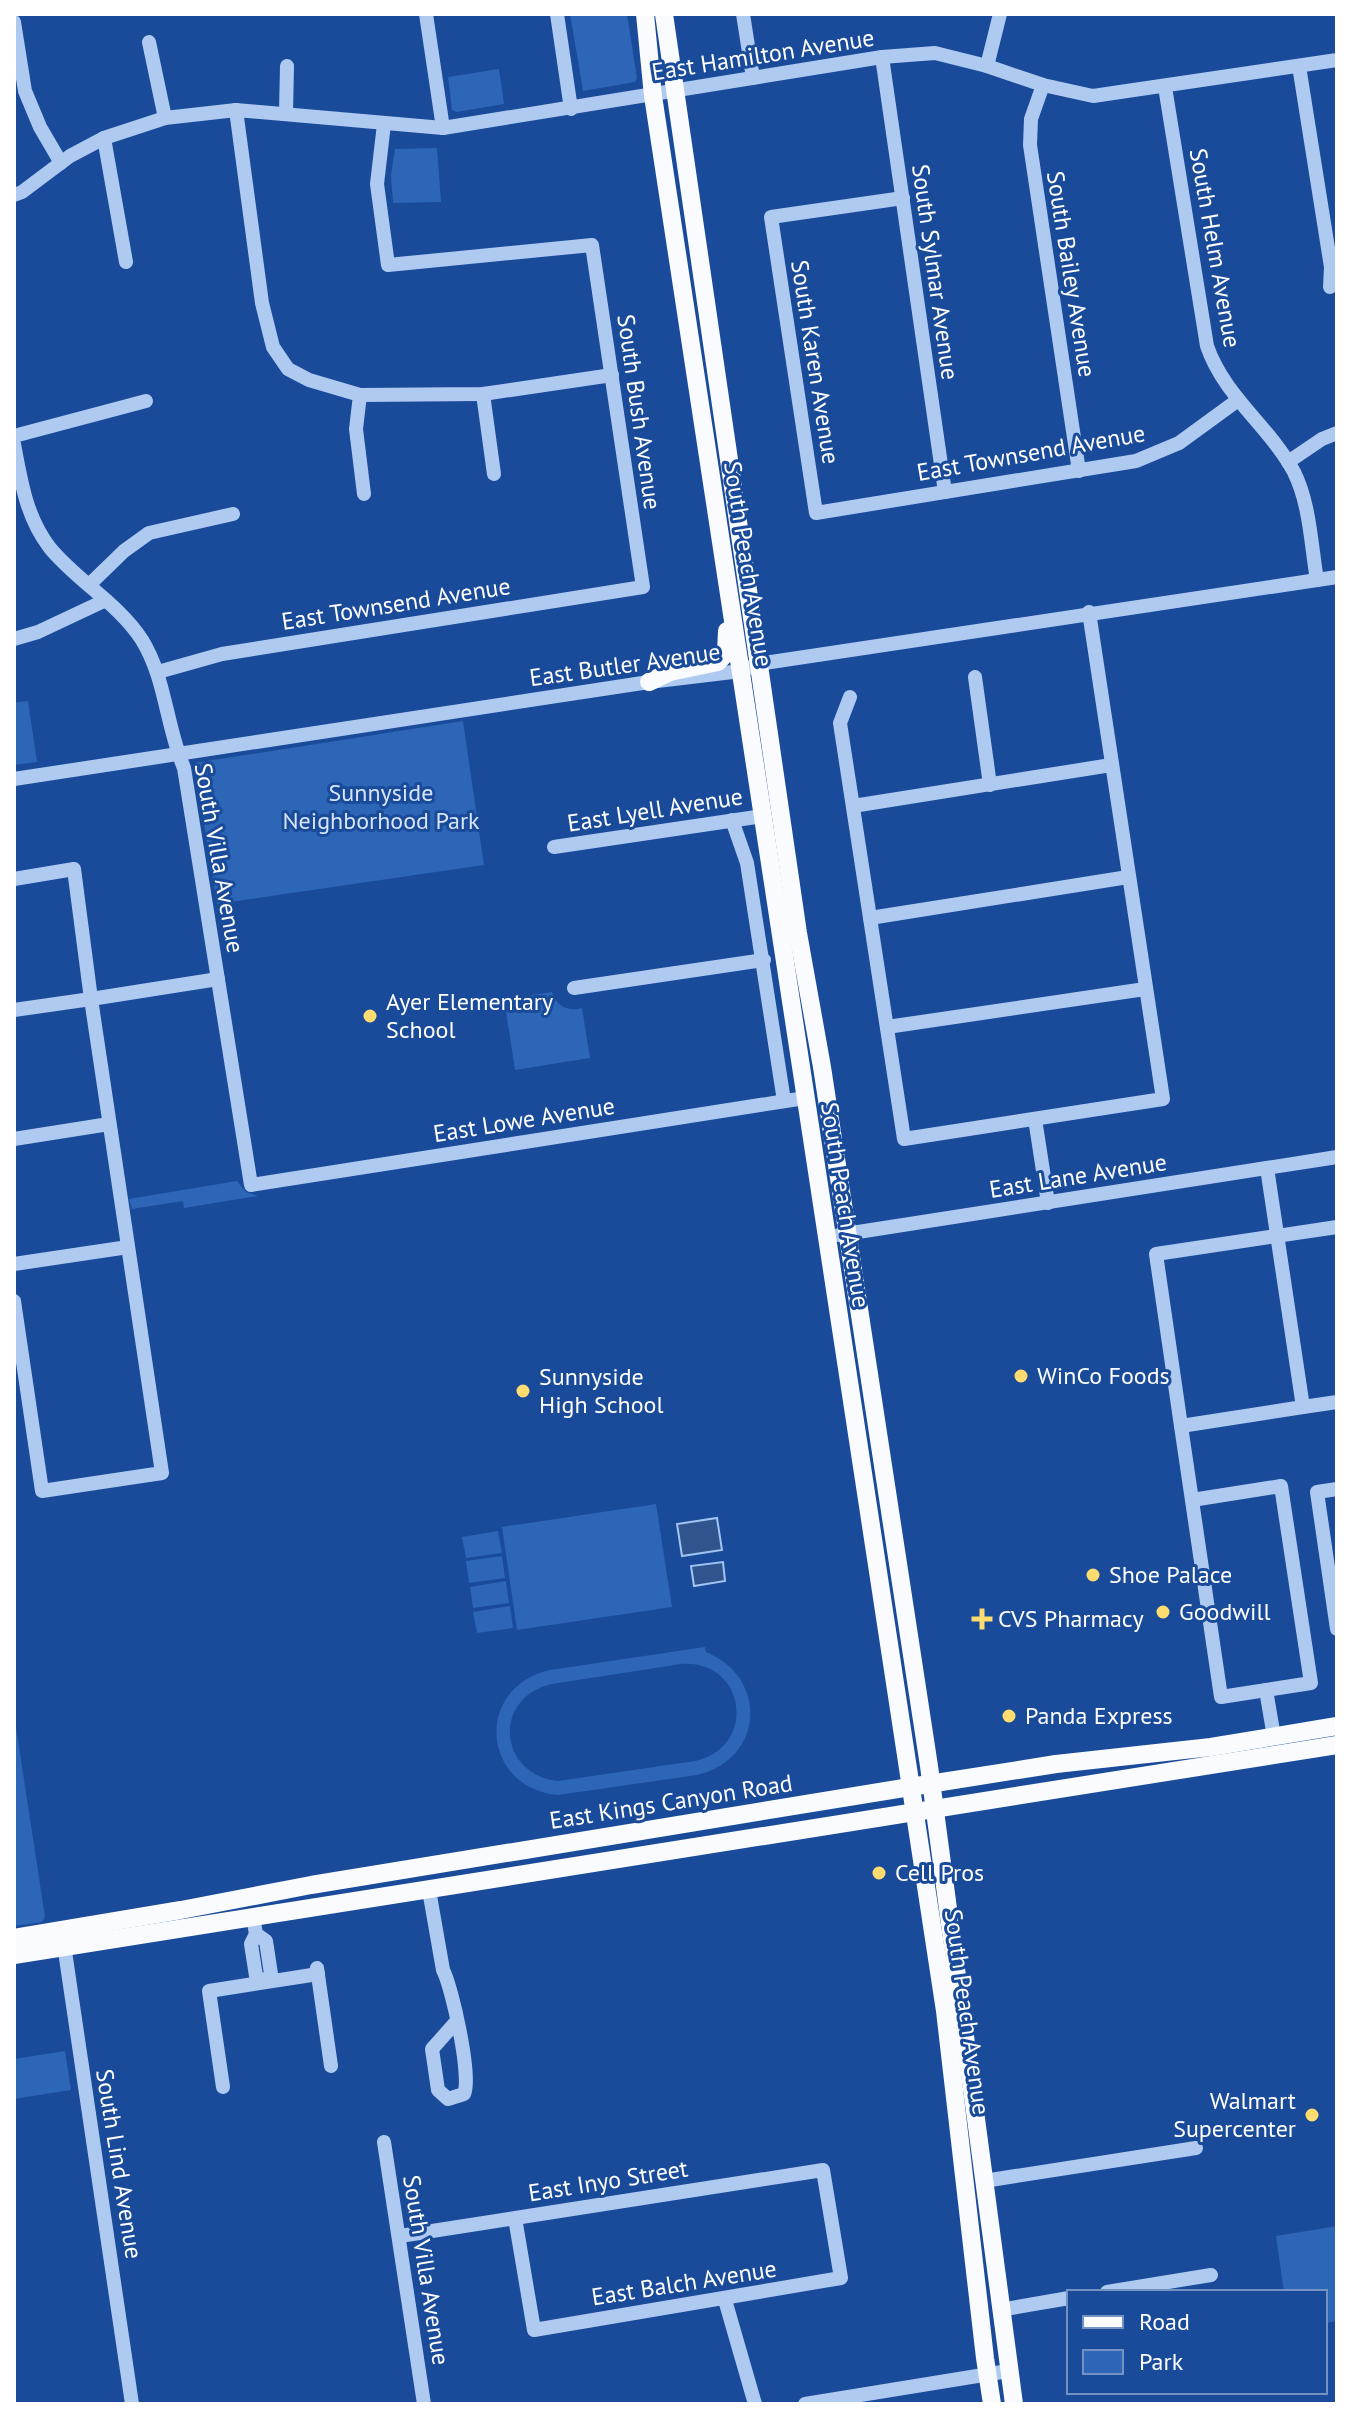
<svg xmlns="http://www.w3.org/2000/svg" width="1351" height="2418" viewBox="0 0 1351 2418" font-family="'PT Sans',sans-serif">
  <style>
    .green { fill: #2d65b7; fill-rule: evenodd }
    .water { fill: #30548e; stroke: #a1c4f3; stroke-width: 2 }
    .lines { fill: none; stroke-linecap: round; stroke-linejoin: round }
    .minor { stroke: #afcaf1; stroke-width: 14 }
    .major { stroke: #f9fbff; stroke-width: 18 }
    .poi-dot { fill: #ffdc6f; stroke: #194b9a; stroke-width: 3 }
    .labels { text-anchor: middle; stroke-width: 6; stroke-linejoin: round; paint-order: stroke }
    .street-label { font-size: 24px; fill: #fff; stroke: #194b9a }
    .park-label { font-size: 24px; fill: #d6e5fc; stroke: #194b9a }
    .poi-label { font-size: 24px; fill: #fff; stroke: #194b9a; text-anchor: start }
  </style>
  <rect width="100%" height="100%" fill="#194b9a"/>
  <g class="green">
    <path d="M570 14H627L637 78 635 82 583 91Z"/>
    <path d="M499 69 504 104 456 112 452 110 448 77Z"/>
    <path d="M437 148 441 202 393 203 391 175 395 149Z"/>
    <path d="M28 701 37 762 14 765V703Z"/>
    <path d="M463 721 484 865 217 904 194 763Z"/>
    <path d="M552 992C556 1006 568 1012 582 1008L590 1058 515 1070 504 999Z"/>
    <path d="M237 1181 246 1192 258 1196 184 1208 183 1201 132 1209 129 1199Z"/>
    <path d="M656 1504 672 1607 517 1630 502 1527Z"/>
    <path d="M498 1531 502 1553 466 1558 462 1537Z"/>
    <path d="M502 1556 505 1578 469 1583 466 1561Z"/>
    <path d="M506 1581 509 1603 473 1608 470 1587Z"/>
    <path d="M510 1606 513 1628 477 1633 473 1612Z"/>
    <path d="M705 1647 706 1652C769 1678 764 1759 697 1775L558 1795C481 1788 474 1687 550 1670ZM681 1664C746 1659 758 1747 695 1761L558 1781C498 1775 492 1697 552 1684Z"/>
    <path d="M14 1714 45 1917 42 1922 14 1926Z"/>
    <path d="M65 2051 71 2090 14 2099V2059Z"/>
    <path d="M1337 2226V2321L1325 2323V2292H1284L1276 2236Z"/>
  </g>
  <g class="water">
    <path d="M717 1518 722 1550 682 1556 677 1524Z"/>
    <path d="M723 1562 725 1581 694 1586 691 1566Z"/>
  </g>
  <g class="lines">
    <g class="minor">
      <path d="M426 14 443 128"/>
      <path d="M557 14 571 109"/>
      <path d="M743 14 753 78"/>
      <path d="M14 22 25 91 40 127 61 163"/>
      <path d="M149 42 165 118"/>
      <path d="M882 57 945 492"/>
      <path d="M987 66 1000 14"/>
      <path d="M1299 66 1331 267 1330 287"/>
      <path d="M1043 85 1031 119 1030 145 1079 471"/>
      <path d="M1165 87 1207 346C1224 396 1270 427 1294 472 1310 504 1311 545 1317 580"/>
      <path d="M236 110 262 303 273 347 288 369 309 380 360 395 356 429 364 494"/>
      <path d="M286 113 287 66"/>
      <path d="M104 138 126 262"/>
      <path d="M14 195 22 192 70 156 104 138 165 118 236 110 443 128 882 57 935 53 987 66 1043 85 1093 96 1337 60"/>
      <path d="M903 198 771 217 816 513 1136 461 1179 443 1238 400"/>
      <path d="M483 394 494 474"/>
      <path d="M360 395 483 394 612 375"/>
      <path d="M14 436 146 401"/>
      <path d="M14 444C21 481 26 517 50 548 77 581 118 603 142 640 166 679 166 726 184 768L251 1185 805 1098"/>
      <path d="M1288 462 1322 439 1337 433"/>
      <path d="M90 584 124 551 149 533 233 514"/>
      <path d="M14 639 38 632 106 600"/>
      <path d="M158 672 222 654 643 587 592 245 388 265 377 184 384 124"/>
      <path d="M975 677 990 785"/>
      <path d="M850 697 840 723 904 1139 1163 1099 1089 612"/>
      <path d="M14 779 649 682 741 671 758 664 1337 577"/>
      <path d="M853 806 1111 765"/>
      <path d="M732 820 747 863 784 1101"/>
      <path d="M554 847 763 816"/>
      <path d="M14 879 74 869 91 999 14 1010"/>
      <path d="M870 918 1128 877"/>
      <path d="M574 988 764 960"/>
      <path d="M887 1027 1145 989"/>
      <path d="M1035 1119 1048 1203"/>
      <path d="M14 1139 109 1124"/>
      <path d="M839 1235 1337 1157"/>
      <path d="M14 1264 128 1247"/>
      <path d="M14 1301 42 1491 162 1473 91 999 218 979"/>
      <path d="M1303 1407 1337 1402"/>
      <path d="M1181 1426 1156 1254 1337 1227"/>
      <path d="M1337 1489 1317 1492 1337 1629"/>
      <path d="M1192 1500 1281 1486 1311 1683 1221 1697 1181 1426 1303 1407 1267 1168"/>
      <path d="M1266 1690 1274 1737"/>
      <path d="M429 1890 443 1970C452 1987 472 2077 464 2094L448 2099 438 2090 432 2049 456 2022"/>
      <path d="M253 1917 256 1934 251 1944 256 1976 264 1982 271 1974 266 1941 256 1934"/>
      <path d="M63 1938 132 2404"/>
      <path d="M317 1968 331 2066"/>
      <path d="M223 2087 209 1991 318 1974"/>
      <path d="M384 2142 424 2404"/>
      <path d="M984 2181 1196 2148"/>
      <path d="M400 2236 823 2170 841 2278 534 2330 515 2218"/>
      <path d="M1107 2292 1211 2275"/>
      <path d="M725 2300 755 2404"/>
      <path d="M1000 2310 1069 2298"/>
      <path d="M805 2404 1008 2371"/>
    </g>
    <g class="major">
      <path d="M645 14 653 96 945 2011 985 2358 992 2404"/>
      <path d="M664 14 798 933 822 1067 929 1766 1014 2404"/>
      <path d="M649 682 670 672 718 662 726 653 727 631"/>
      <path d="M14 1938 181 1910 311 1885 910 1787 1056 1764 1211 1747 1337 1726"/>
      <path d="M14 1955 1337 1745"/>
    </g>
  </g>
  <g class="poi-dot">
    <circle cx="370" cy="1016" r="8"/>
    <circle cx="1021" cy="1376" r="8"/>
    <circle cx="523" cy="1391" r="8"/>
    <circle cx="1093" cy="1575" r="8"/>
    <circle cx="1163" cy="1612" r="8"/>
    <path d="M978 1607h8v8h8v8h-8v8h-8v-8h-8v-8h8z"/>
    <circle cx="1009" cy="1716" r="8"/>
    <circle cx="879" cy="1873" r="8"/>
    <circle cx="1312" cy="2115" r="8"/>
  </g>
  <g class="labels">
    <g class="street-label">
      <text transform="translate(763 55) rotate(-9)" y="8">East Hamilton Avenue</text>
      <text transform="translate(1215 248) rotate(80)" y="8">South Helm Avenue</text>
      <text transform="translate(935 272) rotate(82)" y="8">South Sylmar Avenue</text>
      <text transform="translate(1071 274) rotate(81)" y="8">South Bailey Avenue</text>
      <text transform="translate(815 362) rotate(81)" y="8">South Karen Avenue</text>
      <text transform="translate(639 412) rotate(82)" y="8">South Bush Avenue</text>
      <text transform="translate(1031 453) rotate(-10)" y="8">East Townsend Avenue</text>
      <text transform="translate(748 564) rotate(81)" y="8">South Peach Avenue</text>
      <text transform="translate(396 604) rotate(-9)" y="8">East Townsend Avenue</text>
      <text transform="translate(625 665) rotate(-8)" y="8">East Butler Avenue</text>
      <text transform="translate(655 810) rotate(-9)" y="8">East Lyell Avenue</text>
      <text transform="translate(219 858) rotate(80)" y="8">South Villa Avenue</text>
      <text transform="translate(524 1120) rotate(-9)" y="8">East Lowe Avenue</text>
      <text transform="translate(1078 1176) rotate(-9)" y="8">East Lane Avenue</text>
      <text transform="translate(845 1205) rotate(81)" y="8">South Peach Avenue</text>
      <text transform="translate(671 1802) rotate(-9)" y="8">East Kings Canyon Road</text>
      <text transform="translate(967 2012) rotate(82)" y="8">South Peach Avenue</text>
      <text transform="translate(119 2164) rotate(81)" y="8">South Lind Avenue</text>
      <text transform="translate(608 2181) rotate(-9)" y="8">East Inyo Street</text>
      <text transform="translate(426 2270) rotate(81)" y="8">South Villa Avenue</text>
      <text transform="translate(684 2283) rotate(-9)" y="8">East Balch Avenue</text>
    </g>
    <g class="park-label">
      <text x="381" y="801">Sunnyside<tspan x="381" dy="28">Neighborhood Park</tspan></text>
    </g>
    <g class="poi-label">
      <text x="386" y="1010">Ayer Elementary<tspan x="386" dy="28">School</tspan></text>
      <text x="1037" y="1384">WinCo Foods</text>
      <text x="539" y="1385">Sunnyside<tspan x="539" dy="28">High School</tspan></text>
      <text x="1109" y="1583">Shoe Palace</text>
      <text x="1179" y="1620">Goodwill</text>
      <text x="998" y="1627">CVS Pharmacy</text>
      <text x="1025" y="1724">Panda Express</text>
      <text x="895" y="1881">Cell Pros</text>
      <text x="1296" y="2109" text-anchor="end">Walmart<tspan x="1296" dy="28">Supercenter</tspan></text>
    </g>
  </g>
  <rect width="1351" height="2418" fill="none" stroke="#ffffff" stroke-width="32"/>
  <rect x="1067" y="2290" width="260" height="104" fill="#194b9a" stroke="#7593c2" stroke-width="2"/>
  <rect x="1083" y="2316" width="40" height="12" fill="#f9fbff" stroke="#7593c2" stroke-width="2"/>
  <text x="1139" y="2330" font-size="24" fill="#ffffff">Road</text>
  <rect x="1083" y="2350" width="40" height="24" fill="#2d65b7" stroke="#7593c2" stroke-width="2"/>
  <text x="1139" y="2370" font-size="24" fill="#ffffff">Park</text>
</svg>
